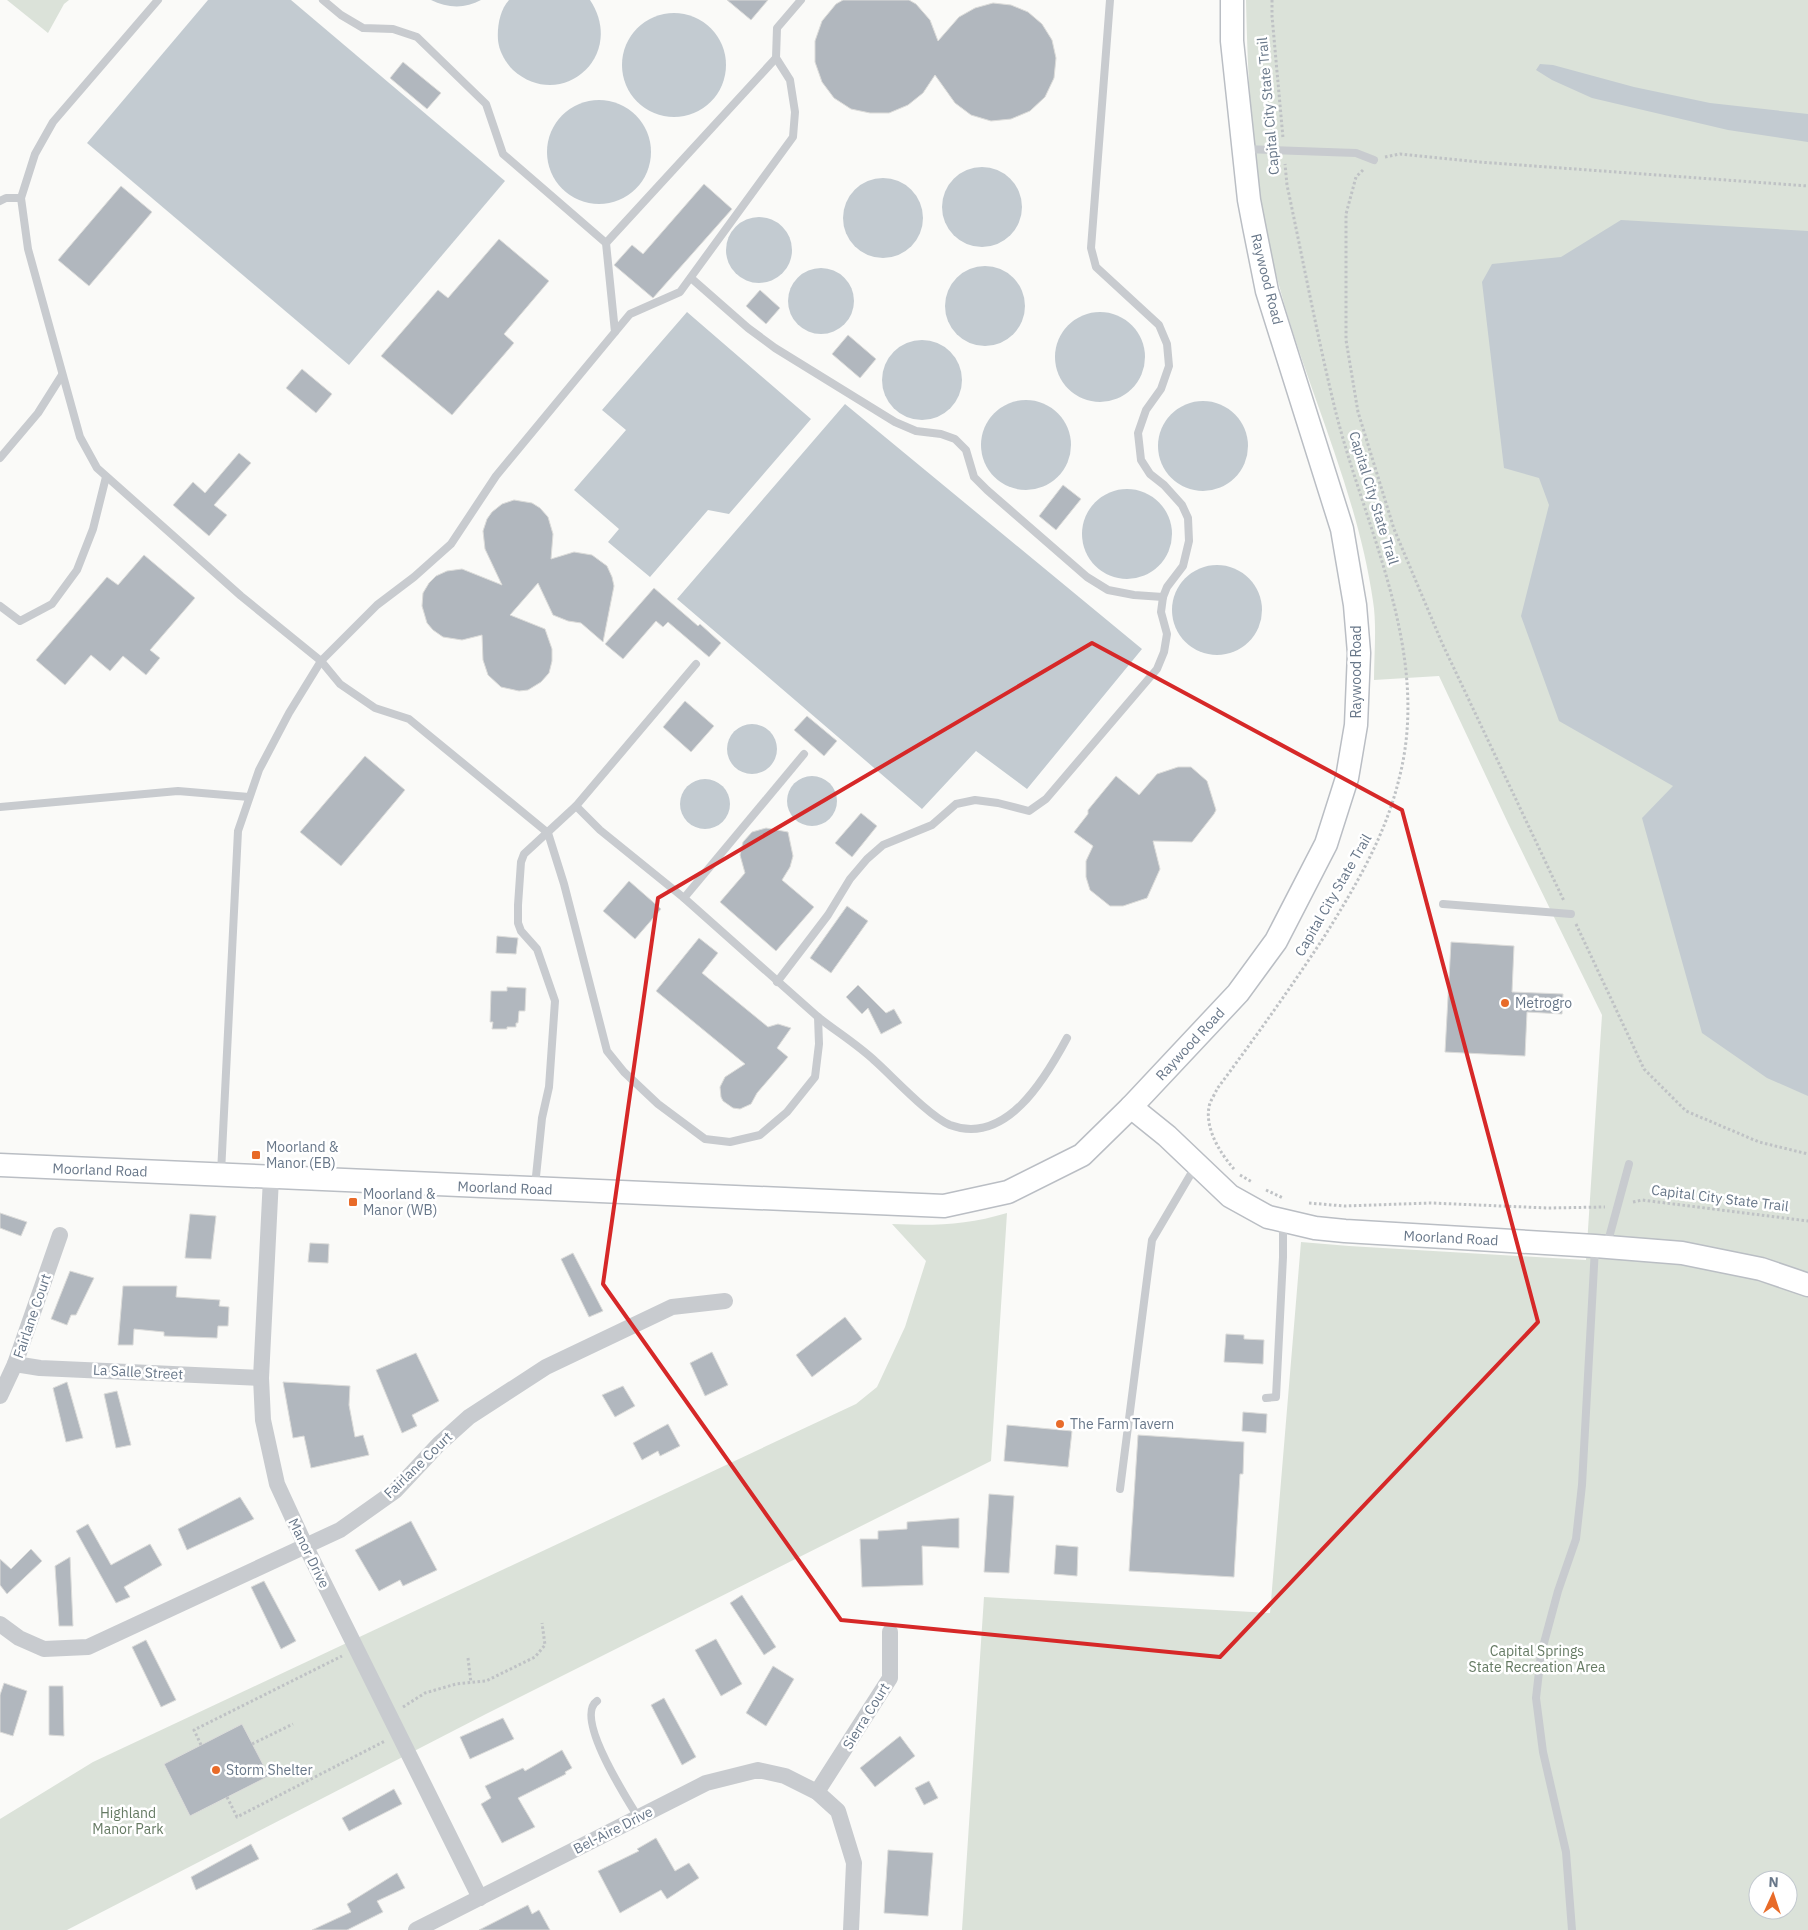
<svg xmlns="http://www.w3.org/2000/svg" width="1808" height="1930" viewBox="0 0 1808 1930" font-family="'IBM Plex Sans',sans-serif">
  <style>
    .green { fill: #dbe2d9; fill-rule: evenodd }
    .water { fill: #c3cbd1 }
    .building { fill: #b1b7be; stroke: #dcdcda }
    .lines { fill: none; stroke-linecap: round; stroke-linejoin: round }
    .secondary-casing { stroke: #babec4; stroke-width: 25 }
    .path { stroke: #bfc2c5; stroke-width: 3; stroke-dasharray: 2.5 2.5; stroke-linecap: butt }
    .lane { stroke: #c8cbcf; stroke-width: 8 }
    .street { stroke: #c8cbcf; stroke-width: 16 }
    .secondary { stroke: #fff; stroke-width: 22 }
    .marked { fill: none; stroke: #d62828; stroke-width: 4; stroke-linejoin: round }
    .poi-dot { fill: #e86b29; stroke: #fff; stroke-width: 2 }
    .labels { text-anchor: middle; stroke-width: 5; stroke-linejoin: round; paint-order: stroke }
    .street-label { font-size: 14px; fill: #687789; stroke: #fff }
    .poi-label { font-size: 14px; fill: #687789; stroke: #fff; text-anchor: start }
    .park-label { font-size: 14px; fill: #657a63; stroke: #fff }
  </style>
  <rect width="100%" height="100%" fill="#fafaf8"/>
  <g class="green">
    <path d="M7 0H69L64 4 48 33Z"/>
    <path d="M1246 0H1808V1930H962L984 1597 1270 1613 1301 1242 1349 1246 1586 1260 1602 1015 1508 823 1439 676 1374 680C1374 654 1377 626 1373 601 1357 489 1305 386 1277 278 1253 188 1248 93 1246 0ZM1758 1880H1788V1910H1758Z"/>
    <path d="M1007 1213 991 1461 486 1714 67 1930H0V1819L93 1762 856 1404 877 1387 905 1327 926 1261 892 1224C934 1226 967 1225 1007 1213Z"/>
  </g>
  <g class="water">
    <path d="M208 0H291L505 181 349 365 87 143Z"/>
    <path d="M431 0H481C465 9 447 8 431 0Z"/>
    <path d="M509 0H590C627 56 561 113 513 70 505 62 499 51 498 40 497 26 500 10 509 0Z"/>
    <circle cx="674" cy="65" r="52"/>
    <path d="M1540 64 1553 65 1634 87 1710 103 1808 114V142L1728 130 1592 98 1552 80 1536 70Z"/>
    <circle cx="599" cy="152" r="52"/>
    <circle cx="982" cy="207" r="40"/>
    <circle cx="883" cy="218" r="40"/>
    <circle cx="759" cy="250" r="33"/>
    <path d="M1621 220 1808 231V1096L1767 1078 1702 1033 1642 818 1673 786 1559 721 1521 616 1549 505 1539 478 1504 468 1482 282 1492 264 1561 257Z"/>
    <circle cx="985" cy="306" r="40"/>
    <circle cx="821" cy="301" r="33"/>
    <path d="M687 312 811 419 729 514 708 510 650 577 608 542 619 529 574 490 626 430 602 410Z"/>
    <circle cx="1100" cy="357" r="45"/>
    <circle cx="922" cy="380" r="40"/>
    <circle cx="1026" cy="445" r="45"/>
    <circle cx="1203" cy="446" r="45"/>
    <path d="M845 404 1142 649 1027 789 976 751 922 809 677 599Z"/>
    <circle cx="1127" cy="534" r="45"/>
    <circle cx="1217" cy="610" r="45"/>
    <circle cx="752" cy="749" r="25"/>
    <circle cx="812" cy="801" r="25"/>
    <circle cx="705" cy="804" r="25"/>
  </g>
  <g class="building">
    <path d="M727 0H768L751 20Z"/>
    <path d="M843 0H909L916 4 930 20 938 41 959 17 975 8 993 3 1011 5 1028 12 1042 24 1052 40 1056 58 1054 78 1045 97 1030 111 1011 119 991 121 971 115 955 103 935 75 923 93 908 105 889 113H870L851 109 834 98 822 82 815 62V41L822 21 836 4Z"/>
    <path d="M403 62 441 93 427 109 390 78Z"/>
    <path d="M704 184 732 209 653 298 614 265 632 245 643 254Z"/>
    <path d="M121 186 152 212 89 286 58 260Z"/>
    <path d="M499 239 549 281 504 334 514 343 452 415 381 356 438 290 448 298Z"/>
    <path d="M760 290 780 308 766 324 746 306Z"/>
    <path d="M848 335 876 359 860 378 832 354Z"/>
    <path d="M302 369 332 394 316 413 286 388Z"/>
    <path d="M239 453 251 463 214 505 227 515 209 536 173 505 193 482 205 493Z"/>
    <path d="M1063 485 1081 499 1056 530 1039 516Z"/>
    <path d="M514 500 532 503 540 508 548 517 553 534 551 559 574 552 592 555 607 566 612 577 614 586 603 642 581 623 568 621 553 615 538 583 510 615 545 629 552 649V661L549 673 541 682 528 690 519 691 501 687 488 675 483 660 482 635 462 640 443 637 433 630 427 623 422 606 423 593 429 583 436 576 447 571 462 569 502 585 485 549 483 531 487 519 492 512 502 504Z"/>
    <path d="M144 555 195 598 150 650 160 658 146 675 123 656 110 671 91 655 65 685 36 660 107 577 118 585Z"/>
    <path d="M654 588 698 626 700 624 721 643 709 657 668 622 663 627 656 621 623 659 605 644Z"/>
    <path d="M685 701 714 726 691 752 663 727Z"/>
    <path d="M807 716 837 741 824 756 794 730Z"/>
    <path d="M365 756 405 790 341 866 300 832Z"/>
    <path d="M1178 767H1191L1207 781 1216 810 1214 814 1192 842 1153 841 1160 869 1147 898 1123 906H1110L1090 890 1086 877V861L1093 846 1074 832 1088 814V810L1116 776 1139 795 1157 774Z"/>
    <path d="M861 813 877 826 852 857 835 843Z"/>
    <path d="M766 828 788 832 793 856 790 867 782 880 814 907 776 951 720 902 745 873 740 855 743 842 752 832Z"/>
    <path d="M629 881 661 909 635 939 603 911Z"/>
    <path d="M847 906 868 921 831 973 810 958Z"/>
    <path d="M497 936 518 938 516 954 496 953Z"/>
    <path d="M699 938 718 953 702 973 768 1027 778 1024 791 1028 777 1048 788 1057 757 1093 751 1104 740 1109 733 1108 723 1101 721 1097 720 1087 725 1077 745 1064 656 991Z"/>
    <path d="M1451 942 1514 946 1512 992 1563 994 1562 1014 1527 1012 1525 1056 1445 1052Z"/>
    <path d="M858 985 886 1013 894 1009 902 1023 881 1034 868 1008 862 1014 846 997Z"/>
    <path d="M507 987 526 988 525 1011H519L518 1023H516V1027H507V1029H492L493 1022H490L491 991H507Z"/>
    <path d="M0 1213 27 1222 21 1236 0 1228Z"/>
    <path d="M190 1214 216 1216 211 1259 185 1258Z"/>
    <path d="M310 1243 329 1244 328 1263 308 1262Z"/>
    <path d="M573 1253 603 1311 589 1317 561 1259Z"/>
    <path d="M70 1271 94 1278 76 1315H71L67 1325 51 1319Z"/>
    <path d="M123 1286H177L176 1297 220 1300 219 1306 229 1307 228 1326H218L217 1338 164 1336V1332L134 1329 133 1345H118Z"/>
    <path d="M845 1317 862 1339 812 1377 796 1355Z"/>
    <path d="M1226 1334 1244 1335V1339L1264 1340 1263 1364 1224 1362Z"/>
    <path d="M712 1352 728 1385 705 1396 690 1363Z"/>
    <path d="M416 1353 439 1401 412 1415 417 1426 402 1433 376 1370Z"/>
    <path d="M67 1382 83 1438 66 1442 53 1388Z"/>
    <path d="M283 1382 350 1386 349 1405 355 1437 363 1435 369 1455 311 1468 304 1436 293 1438Z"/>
    <path d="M623 1386 635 1406 615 1417 602 1395Z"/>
    <path d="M117 1391 131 1445 116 1448 104 1394Z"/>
    <path d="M1243 1412 1267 1414 1266 1433 1242 1431Z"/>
    <path d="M668 1424 680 1446 660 1456 658 1451 642 1460 633 1443Z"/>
    <path d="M1007 1425 1072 1431 1068 1467 1004 1461Z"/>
    <path d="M1138 1435 1244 1442 1243 1474H1240L1234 1577 1129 1571Z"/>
    <path d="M989 1494 1014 1496 1009 1573 984 1572Z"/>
    <path d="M240 1497 254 1519 187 1550 178 1529Z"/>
    <path d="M959 1518V1548L922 1546 923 1585 862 1587 860 1539H878V1531L907 1529V1522Z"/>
    <path d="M411 1521 437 1570 403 1586 400 1580 379 1591 355 1550Z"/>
    <path d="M88 1524 111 1565 150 1544 162 1565 124 1587 130 1597 116 1603 76 1531Z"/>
    <path d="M1056 1545 1078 1547 1077 1576 1054 1574Z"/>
    <path d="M31 1549 42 1561 7 1594 0 1585V1559L11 1569Z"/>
    <path d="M70 1557 73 1626H59L55 1566Z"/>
    <path d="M264 1581 296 1641 281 1649 251 1587Z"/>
    <path d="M742 1595 776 1647 764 1655 730 1603Z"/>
    <path d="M716 1639 742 1684 721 1696 695 1650Z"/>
    <path d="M146 1640 176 1700 161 1707 132 1647Z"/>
    <path d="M773 1666 794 1679 766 1726 746 1713Z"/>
    <path d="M4 1683 27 1691 13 1736 0 1732V1695Z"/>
    <path d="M49 1686H63L64 1736 49 1735Z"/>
    <path d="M664 1698 696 1757 682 1765 651 1705Z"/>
    <path d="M503 1718 514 1739 470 1759 460 1737Z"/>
    <path d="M242 1724 269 1776 190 1816 164 1764Z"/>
    <path d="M900 1736 915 1756 875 1787 860 1768Z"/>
    <path d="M562 1750 572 1768 565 1772 566 1774 518 1798 535 1827 502 1843 481 1804 491 1798 485 1786 523 1768 525 1771Z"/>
    <path d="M929 1781 938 1798 924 1805 915 1788Z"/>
    <path d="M394 1789 402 1804 349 1831 342 1818Z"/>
    <path d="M656 1838 675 1871 689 1863 699 1878 667 1899 661 1890 620 1913 598 1871 639 1851 637 1849Z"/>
    <path d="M251 1844 259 1859 196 1890 191 1877Z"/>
    <path d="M888 1850 933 1853 928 1916 884 1913Z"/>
    <path d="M397 1873 405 1888 377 1901 383 1912 347 1930H312L351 1912 347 1904Z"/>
    <path d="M528 1905 532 1914 539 1910 550 1930H479Z"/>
  </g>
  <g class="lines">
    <g class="secondary-casing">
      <g id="secondary">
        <path d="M1131 1107 1167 1136 1230 1196 1268 1217 1315 1228 1345 1231 1595 1246 1682 1253 1761 1269 1808 1285"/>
        <path d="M0 1165 944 1206 1008 1192 1082 1155 1131 1107 1238 993 1276 941 1326 844 1347 778 1356 725 1359 653 1355 605 1342 529 1267 291 1254 226 1249 200 1232 41V0"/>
      </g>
    </g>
    <g class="path">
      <path d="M1272 0V16L1283 138"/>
      <path d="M1385 157 1400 154 1479 162 1808 186"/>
      <path d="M1363 170 1356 177 1346 214V340L1358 412 1394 529 1442 643 1564 901"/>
      <path d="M1576 924 1644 1069 1686 1111 1759 1142 1808 1154"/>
      <path d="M1234 1169C1220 1153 1205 1129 1209 1107 1210 1101 1215 1094 1217 1089 1254 1039 1290 989 1324 937 1355 887 1385 837 1399 779 1432 652 1365 530 1335 409 1317 335 1303 260 1287 185L1285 164"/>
      <path d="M1240 1175 1252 1182"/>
      <path d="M1266 1190 1283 1198"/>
      <path d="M1633 1202 1642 1200 1808 1221"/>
      <path d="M1309 1203 1344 1206 1431 1203 1548 1208 1605 1207"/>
      <path d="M468 1658 471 1683"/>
      <path d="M403 1707 425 1693 456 1684 486 1681 535 1657 545 1645 542 1623"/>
      <path d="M252 1744 293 1724"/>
      <path d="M201 1745 194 1730 342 1656"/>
      <path d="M227 1797 237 1817 385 1741"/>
    </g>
    <g class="lane">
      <path d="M158 0 53 122 35 154 21 198 28 249 80 437 97 468 241 596 321 661 340 684 375 708 409 719 548 833 564 884 607 1051 624 1072 658 1104 705 1139 730 1142 760 1135 787 1112 815 1077 819 1044 818 1017 684 898 600 830 576 806"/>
      <path d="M1245 149 1356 153 1374 160"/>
      <path d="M0 201 6 198H21"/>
      <path d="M606 243 776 58 777 28 801 0"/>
      <path d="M691 278 748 328 775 348 895 422 916 431 941 434 955 439 966 450 974 477 987 490 1087 577 1108 590 1134 595 1163 597"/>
      <path d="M615 332 630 314 680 292 793 137 795 112 790 80 776 58"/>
      <path d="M0 458 38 413 62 375"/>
      <path d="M0 606 20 621 52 604 77 570 93 529 106 477"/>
      <path d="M0 807 178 791 249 797"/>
      <path d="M684 898 804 754"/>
      <path d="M1443 904 1571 914"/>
      <path d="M777 982 828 915 850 879 867 859 883 845 932 825 956 804 975 800 998 803 1029 811 1046 799 1157 669 1164 652 1167 634 1161 612 1163 597 1167 587 1183 566 1189 541 1188 518 1182 505 1164 485 1150 474 1141 460 1138 433 1146 410 1161 389 1169 366 1167 344 1159 325 1096 267 1091 248 1110 0"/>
      <path d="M818 1017C837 1032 858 1045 875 1061 894 1078 929 1116 950 1125 1006 1146 1045 1079 1067 1038"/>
      <path d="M221 1173 238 831 259 770 289 713 321 661 377 605 414 577 451 544 496 476 615 332 606 243 503 154 486 104 417 37 393 29 363 28 341 15 323 0"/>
      <path d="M535 1186 542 1118 549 1087 555 1001 537 949 521 931 518 923V905L521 862 524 854 576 806 696 664"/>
      <path d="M1607 1245 1629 1164"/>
      <path d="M1266 1398 1276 1397 1283 1257V1223"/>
      <path d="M1120 1489 1152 1240 1195 1167"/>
      <path d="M597 1701C574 1717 627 1799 638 1817"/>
      <path d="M1572 1930 1566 1852 1543 1752 1536 1698 1541 1654 1558 1591 1576 1539 1582 1485 1595 1248"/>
    </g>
    <g class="street">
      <path d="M271 1178 261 1378 263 1420 277 1484 306 1547 480 1898"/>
      <path d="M15 1364 40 1368 261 1378"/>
      <path d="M0 1396 15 1364 60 1235"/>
      <path d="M0 1624 19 1638 44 1649 88 1647 340 1530 395 1491 439 1444 469 1417 546 1367 672 1307 725 1301"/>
      <path d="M817 1792 890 1678V1632"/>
      <path d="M416 1930 706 1783 758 1770 785 1776 817 1792 838 1811 854 1863 851 1930"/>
    </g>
    <use href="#secondary" class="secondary"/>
  </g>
  <path class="marked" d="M1092 643 1402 810 1538 1322 1220 1657 841 1620 603 1284 658 898Z"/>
  <g class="poi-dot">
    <circle cx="1505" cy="1003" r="5"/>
    <rect x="251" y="1150" width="10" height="10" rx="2.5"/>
    <rect x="348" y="1197" width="10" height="10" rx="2.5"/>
    <circle cx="1060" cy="1424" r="5"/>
    <circle cx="216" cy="1770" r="5"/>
  </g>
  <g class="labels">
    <g class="street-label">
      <text transform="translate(1268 106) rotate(-95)" y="5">Capital City State Trail</text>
      <text transform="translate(1267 279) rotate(76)" y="5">Raywood Road</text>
      <text transform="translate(1374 498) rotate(73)" y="5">Capital City State Trail</text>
      <text transform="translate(1356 672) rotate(-90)" y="5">Raywood Road</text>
      <text transform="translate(1333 895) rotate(-60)" y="5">Capital City State Trail</text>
      <text transform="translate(1190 1044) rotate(-47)" y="5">Raywood Road</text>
      <text transform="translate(100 1170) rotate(2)" y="5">Moorland Road</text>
      <text transform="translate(505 1188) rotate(2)" y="5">Moorland Road</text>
      <text transform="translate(1720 1198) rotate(7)" y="5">Capital City State Trail</text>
      <text transform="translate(1451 1238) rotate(3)" y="5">Moorland Road</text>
      <text transform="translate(32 1316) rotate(-71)" y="5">Fairlane Court</text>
      <text transform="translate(138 1372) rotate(3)" y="5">La Salle Street</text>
      <text transform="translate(418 1465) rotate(-44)" y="5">Fairlane Court</text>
      <text transform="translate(309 1553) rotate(64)" y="5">Manor Drive</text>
      <text transform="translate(866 1716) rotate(-58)" y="5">Sierra Court</text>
      <text transform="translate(613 1830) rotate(-27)" y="5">Bel-Aire Drive</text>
    </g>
    <g class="poi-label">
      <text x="1515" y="1008">Metrogro</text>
      <text x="266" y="1152">Moorland &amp;<tspan x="266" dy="16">Manor (EB)</tspan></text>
      <text x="363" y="1199">Moorland &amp;<tspan x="363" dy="16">Manor (WB)</tspan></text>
      <text x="1070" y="1429">The Farm Tavern</text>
      <text x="226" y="1775">Storm Shelter</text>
    </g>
    <g class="park-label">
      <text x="1537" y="1656">Capital Springs<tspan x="1537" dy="16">State Recreation Area</tspan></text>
      <text x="128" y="1818">Highland<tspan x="128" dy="16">Manor Park</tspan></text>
    </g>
  </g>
  <g transform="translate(1773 1895) rotate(3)"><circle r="24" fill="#ffffff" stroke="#c3c9d0"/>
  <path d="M0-4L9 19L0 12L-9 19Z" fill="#e86b29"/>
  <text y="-8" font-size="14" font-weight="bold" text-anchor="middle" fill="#687789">N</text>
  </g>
</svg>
